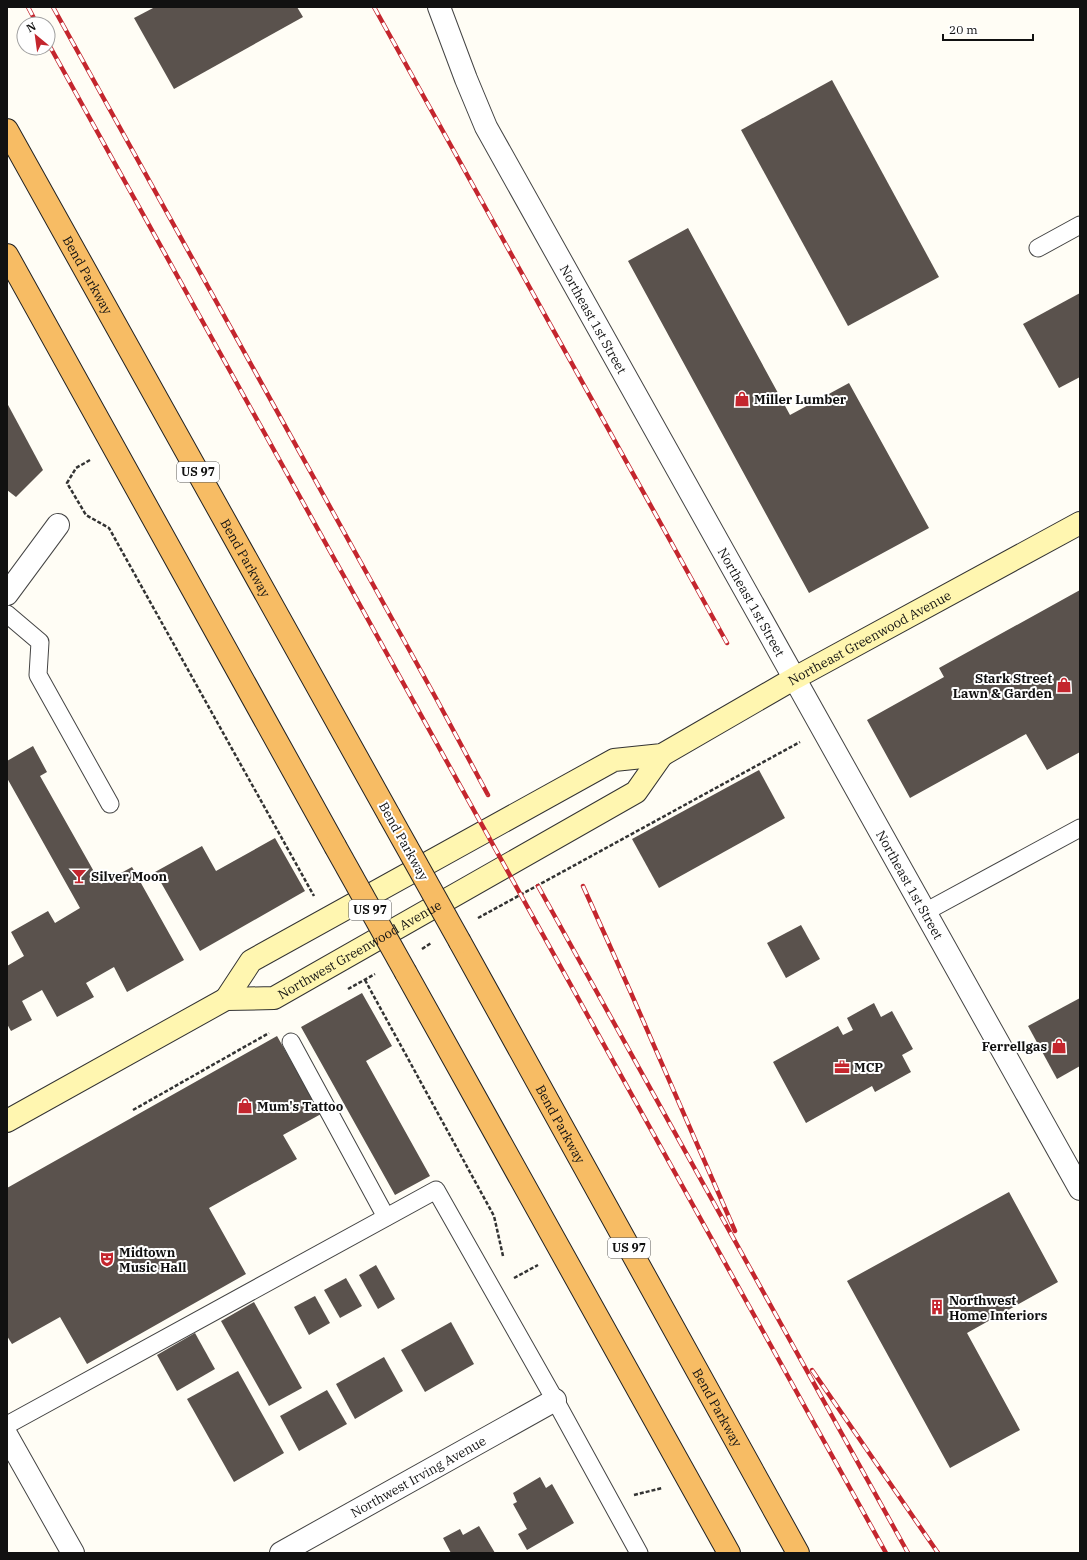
<svg xmlns="http://www.w3.org/2000/svg" width="1087" height="1560" viewBox="0 0 1087 1560" font-family="'IBM Plex Serif',serif">
  <style>
    .building { fill: #5a524d }
    .lines { fill: none; stroke-linecap: round; stroke-linejoin: round }
    .service-casing { stroke: #444; stroke-width: 19 }
    .minor-casing { stroke: #444; stroke-width: 24 }
    .secondary-casing { stroke: #333; stroke-width: 24 }
    .trunk-casing { stroke: #222; stroke-width: 24 }
    .path { stroke: #333; stroke-width: 2.5; stroke-dasharray: 4 2; stroke-linecap: butt }
    .service { stroke: #fff; stroke-width: 17 }
    .minor { stroke: #fff; stroke-width: 22 }
    .secondary { stroke: #fff6b0; stroke-width: 22 }
    .trunk { stroke: #f7bc64; stroke-width: 22 }
    .rail-casing { stroke: #c4262e; stroke-width: 4.5 }
    .rail { stroke: #fff; stroke-width: 3; stroke-dasharray: 9; stroke-linecap: butt }
    .trunk-bridge-casing { stroke: #222; stroke-width: 24; stroke-linecap: butt }
    .trunk-bridge { stroke: #f7bc64; stroke-width: 22 }
    .labels { text-anchor: middle; stroke-width: 4; stroke-linejoin: round; paint-order: stroke }
    .shield { fill: #fff; stroke: #585858; stroke-width: 1 }
    .shield-label { font-size: 12px; font-weight: bold; fill: #111 }
    .street-label { font-size: 13px; fill: #111; stroke: #fff }
    .poi-label { font-size: 13px; font-weight: bold; fill: #111; stroke: #fff; text-anchor: start }
  </style>
  <rect width="100%" height="100%" fill="#fffdf5"/>
  <g class="building">
    <path d="M155 7H297L303 17 174 89 134 18Z"/>
    <path d="M832 80 939 277 848 326 741 130Z"/>
    <path d="M688 228 790 415 849 383 929 528 809 593 628 261Z"/>
    <path d="M1080 293V377L1059 388 1023 324Z"/>
    <path d="M7 403 43 470 16 497 7 490Z"/>
    <path d="M1080 590V752L1047 770 1026 734 910 798 867 720 944 677 939 668Z"/>
    <path d="M33 746 47 772 40 776 101 884 132 867 184 960 127 992 114 967 86 983 94 997 57 1017 42 990 22 1001 32 1020 11 1031 7 1024V966L24 956 11 932 48 911 55 923 80 908 7 778V761Z"/>
    <path d="M759 770 785 818 659 888 632 839Z"/>
    <path d="M275 838 305 891 200 951 155 872 202 846 216 871Z"/>
    <path d="M801 925 820 959 786 978 767 943Z"/>
    <path d="M362 993 392 1046 366 1061 430 1176 395 1195 301 1027Z"/>
    <path d="M1080 998V1066L1057 1079 1028 1026Z"/>
    <path d="M874 1003 881 1017 892 1011 913 1049 902 1055 911 1072 875 1092 872 1086 806 1123 773 1062 838 1026 843 1035 853 1030 847 1018Z"/>
    <path d="M277 1036 321 1114 283 1135 297 1159 209 1208 246 1274 87 1364 60 1317 12 1344 7 1336V1188Z"/>
    <path d="M1009 1192 1058 1282 967 1333 1020 1430 950 1468 847 1281Z"/>
    <path d="M376 1265 395 1299 378 1309 359 1275Z"/>
    <path d="M346 1278 362 1306 340 1318 324 1290Z"/>
    <path d="M315 1296 330 1323 309 1335 294 1307Z"/>
    <path d="M254 1302 302 1388 269 1406 221 1321Z"/>
    <path d="M451 1322 474 1364 425 1392 401 1350Z"/>
    <path d="M195 1333 215 1369 177 1391 157 1355Z"/>
    <path d="M384 1357 403 1391 355 1419 336 1384Z"/>
    <path d="M238 1371 284 1453 234 1482 187 1399Z"/>
    <path d="M327 1390 347 1424 299 1451 280 1416Z"/>
    <path d="M540 1477 546 1488 552 1484 574 1523 527 1550 518 1534 527 1529 513 1504 517 1502 513 1493Z"/>
    <path d="M479 1526 495 1553H451L443 1538 460 1529 463 1535Z"/>
  </g>
  <g class="lines">
    <g class="service-casing">
      <g id="service">
        <path d="M1038 248 1080 225"/>
        <path d="M7 614 40 642 38 675 110 804"/>
        <path d="M925 912 1080 828"/>
        <path d="M291 1042 386 1217"/>
        <path d="M7 1425 436 1190 555 1400 639 1553"/>
      </g>
    </g>
    <g class="minor-casing">
      <g id="minor">
        <path id="s1" d="M439 7 466 79 486 127 1080 1189"/>
        <path d="M7 594 58 525"/>
        <path d="M7 1436 73 1553"/>
        <path id="s2" d="M281 1553 555 1400"/>
      </g>
    </g>
    <g class="secondary-casing">
      <g id="secondary">
        <path id="s3" d="M226 999 251 961 614 760 662 755 795 678 1080 523"/>
        <path id="s4" d="M7 1121 226 999 274 998 636 792 662 755"/>
      </g>
    </g>
    <g class="trunk-casing">
      <g id="trunk">
        <path id="s5" d="M7 130 389 815"/>
        <path d="M7 255 335 846"/>
        <path id="s6" d="M460 942 798 1553"/>
        <path d="M406 973 729 1553"/>
      </g>
    </g>
    <g class="path">
      <path d="M90 460 76 468 67 483 86 515 109 528 314 896"/>
      <path d="M478 918 800 742"/>
      <path d="M422 949 431 943"/>
      <path d="M365 980 494 1216 503 1256"/>
      <path d="M348 989 375 974"/>
      <path d="M133 1110 269 1033"/>
      <path d="M514 1278 538 1265"/>
      <path d="M634 1495 662 1488"/>
    </g>
    <use href="#service" class="service"/>
    <use href="#minor" class="minor"/>
    <use href="#secondary" class="secondary"/>
    <use href="#trunk" class="trunk"/>
    <g class="rail-casing">
      <g id="rail">
        <path d="M28 7 37 24"/>
        <path d="M53 7 437 700 488 795"/>
        <path d="M374 7 727 643"/>
        <path d="M48 43 886 1553"/>
        <path d="M538 886 908 1553"/>
        <path d="M583 886 631 993 735 1231"/>
        <path d="M812 1370 938 1553"/>
      </g>
    </g>
    <use href="#rail" class="rail"/>
    <g class="trunk-bridge-casing">
      <g id="trunk-bridge">
        <path d="M389 815 460 942"/>
        <path d="M335 846 406 973"/>
      </g>
    </g>
    <use href="#trunk-bridge" class="trunk-bridge"/>
  </g>
  <defs>
    <g id="shop-bare" transform="scale(1.2)"><path d="M-5-2.5h2.3a2.7 3.5 0 0 1 5.4 0H5L5.5 6h-11ZM-1.5-2.5h3a1.5 2.3 0 0 0-3 0Z" fill="#c4262e" stroke="#fff" stroke-width="2.5" paint-order="stroke"/></g>
    <g id="bar-bare" transform="scale(1.2)"><path d="M-6-5H6L.8 .8V4.5H3.5V6h-7V4.5H-.8V.8Z" fill="#c4262e" stroke="#fff" stroke-width="2.5" paint-order="stroke"/></g>
    <g id="office-bare" transform="scale(1.2)"><path d="M-6-3h4V-5.5h4V-3h4V5H-6ZM-1-4.5V-3h2v-1.5ZM-6 0V1H6V0Z" fill="#c4262e" stroke="#fff" stroke-width="2.5" paint-order="stroke"/></g>
    <g id="theatre-bare" transform="scale(1.2)"><path d="M-5-5.5Q0-4 5-5.5V0Q5 5 0 6Q-5 5-5 0ZM-3.3-2.5H-1v1.5H-3.3ZM1-2.5H3.3v1.5H1ZM-2.8 1Q0 5.5 2.8 1Z" fill="#c4262e" stroke="#fff" stroke-width="2.5" paint-order="stroke"/></g>
    <g id="building-bare" transform="scale(1.2)"><path d="M-4-6H4V6H1V3H-1V6H-4ZM-2.5-4.3h1.7v1.8h-1.7ZM.8-4.3h1.7v1.8H.8ZM-2.5-1h1.7V.8h-1.7ZM.8-1h1.7V.8H.8Z" fill="#c4262e" stroke="#fff" stroke-width="2.5" paint-order="stroke"/></g>
  </defs>
  <g fill-rule="evenodd">
    <use href="#shop-bare" x="742" y="399"/>
    <use href="#shop-bare" x="1064" y="685"/>
    <use href="#bar-bare" x="79" y="876"/>
    <use href="#shop-bare" x="1059" y="1046"/>
    <use href="#office-bare" x="842" y="1067"/>
    <use href="#shop-bare" x="245" y="1106"/>
    <use href="#theatre-bare" x="107" y="1259"/>
    <use href="#building-bare" x="937" y="1307"/>
  </g>
  <g class="labels">
    <g class="shield">
      <rect x="177" y="462" width="42" height="20" rx="3"/>
      <rect x="349" y="900" width="42" height="20" rx="3"/>
      <rect x="608" y="1238" width="42" height="20" rx="3"/>
    </g>
    <g class="shield-label">
      <text x="198" y="476">US 97</text>
      <text x="370" y="914">US 97</text>
      <text x="629" y="1252">US 97</text>
    </g>
    <g class="street-label">
      <text dy="5" stroke="none"><textPath href="#s5" startOffset="166">Bend Parkway</textPath></text>
      <text dy="5" stroke="none"><textPath href="#s1" startOffset="349">Northeast 1st Street</textPath></text>
      <text dy="5" stroke="none"><textPath href="#s5" startOffset="490">Bend Parkway</textPath></text>
      <text dy="5" stroke="none"><textPath href="#s1" startOffset="673">Northeast 1st Street</textPath></text>
      <text dy="5" stroke="none"><textPath href="#s3" startOffset="747">Northeast Greenwood Avenue</textPath></text>
      <text transform="translate(404 841) rotate(61)" y="5">Bend Parkway</text>
      <text dy="5" stroke="none"><textPath href="#s1" startOffset="997">Northeast 1st Street</textPath></text>
      <text dy="5" stroke="none"><textPath href="#s4" startOffset="397">Northwest Greenwood Avenue</textPath></text>
      <text dy="5" stroke="none"><textPath href="#s6" startOffset="208">Bend Parkway</textPath></text>
      <text dy="5" stroke="none"><textPath href="#s6" startOffset="532">Bend Parkway</textPath></text>
      <text dy="5" stroke="none"><textPath href="#s2" startOffset="157">Northwest Irving Avenue</textPath></text>
    </g>
    <g class="poi-label">
      <text x="754" y="404">Miller Lumber</text>
      <text x="1052" y="683" text-anchor="end">Stark Street<tspan x="1052" dy="15">Lawn &amp; Garden</tspan></text>
      <text x="91" y="881">Silver Moon</text>
      <text x="1047" y="1051" text-anchor="end">Ferrellgas</text>
      <text x="854" y="1072">MCP</text>
      <text x="257" y="1111">Mum's Tattoo</text>
      <text x="119" y="1257">Midtown<tspan x="119" dy="15">Music Hall</tspan></text>
      <text x="949" y="1305">Northwest<tspan x="949" dy="15">Home Interiors</tspan></text>
    </g>
  </g>
  <rect width="1087" height="1560" fill="none" stroke="#111111" stroke-width="16"/>
  <g transform="translate(36 36) rotate(331)"><circle r="19" fill="#ffffff" stroke="#a0a0a0"/>
  <path d="M0-3L7 15L0 10L-7 15Z" fill="#c4262e"/>
  <text y="-6" font-size="11" font-weight="bold" text-anchor="middle" fill="#111111">N</text>
  </g>
  <path d="M943 34v6h90v-6" fill="none" stroke="#111111" stroke-width="2"/>
  <text x="949" y="34" font-size="12" fill="#111111" stroke="#ffffff" stroke-width="3" paint-order="stroke">20 m</text>
</svg>
